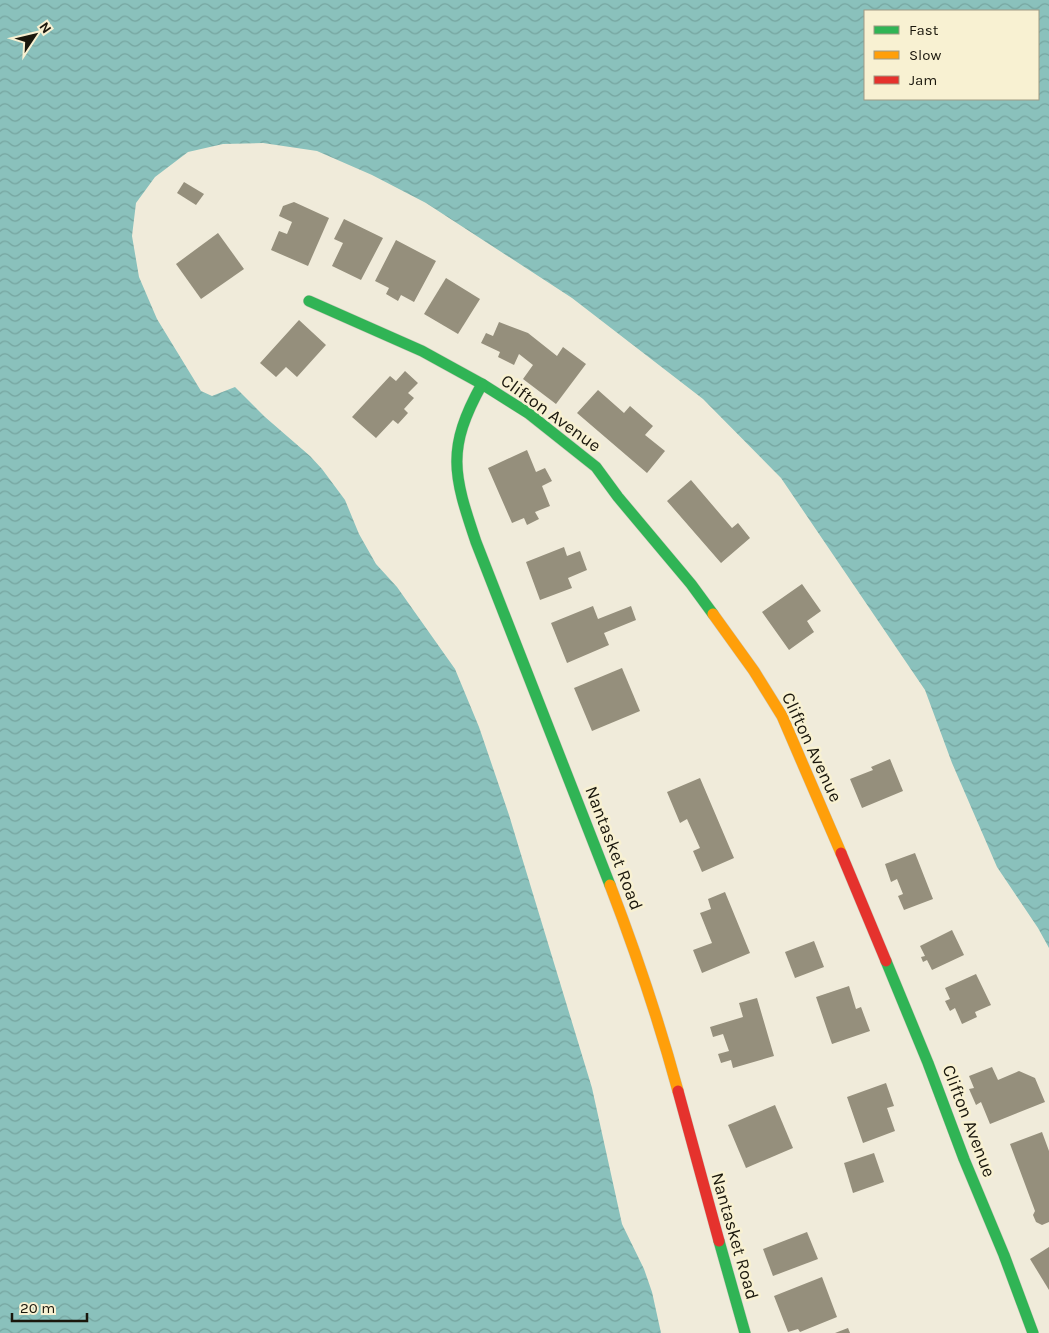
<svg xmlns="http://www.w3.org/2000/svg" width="1049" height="1333" viewBox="0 0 1049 1333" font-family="Karla,sans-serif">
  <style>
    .water { fill: url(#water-waves); fill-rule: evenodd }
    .building { fill: #958f7c }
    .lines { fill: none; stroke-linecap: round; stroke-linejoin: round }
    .fast-casing { stroke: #ccc8bb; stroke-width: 12 }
    .slow-casing { stroke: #ccc8bb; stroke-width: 12 }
    .jam-casing { stroke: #ccc8bb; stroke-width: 12 }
    .fast { stroke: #30b455; stroke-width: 11 }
    .slow { stroke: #ff9f0a; stroke-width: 11 }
    .jam { stroke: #e5322d; stroke-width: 11 }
    .labels { text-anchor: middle; stroke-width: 5; stroke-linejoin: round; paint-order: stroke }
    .street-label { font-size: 18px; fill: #1a170c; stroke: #f8f1d2 }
  </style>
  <defs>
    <pattern id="water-waves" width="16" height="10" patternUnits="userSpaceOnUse" patternTransform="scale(1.25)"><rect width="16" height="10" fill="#8ac1bc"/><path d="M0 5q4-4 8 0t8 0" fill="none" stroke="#76a5a0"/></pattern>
  </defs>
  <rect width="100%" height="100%" fill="#f0ebda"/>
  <path class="water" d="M0 0H1049V948L1038 928 997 867 952 763 925 690 781 478 703 399 572 298 426 203 372 175 317 151 263 143 223 144 188 152 155 177 136 203 132 236 139 277 157 319 201 391 212 396 235 387 265 417 310 456 322 469 345 500 359 534 376 564 397 587 455 669 479 727 509 815 592 1088 622 1224 644 1269 652 1292 661 1333H0ZM865 11H1038V99H865Z"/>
  <g class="building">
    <path d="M184 182 204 194 196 205 177 193Z"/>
    <path d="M294 202 329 218 308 266 271 250 279 231 287 234 292 222 279 216 283 206Z"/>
    <path d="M344 219 383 238 361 280 332 266 343 243 334 239Z"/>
    <path d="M218 233 244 269 201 299 176 264Z"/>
    <path d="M396 240 436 261 414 302 401 295 398 301 386 294 389 288 375 281Z"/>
    <path d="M446 278 480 299 458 334 424 314Z"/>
    <path d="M299 320 326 345 297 377 286 367 276 377 260 363Z"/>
    <path d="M499 322 528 333 557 356 563 347 586 364 556 404 523 379 533 365 519 354 514 365 498 357 500 352 481 343 486 333 493 336Z"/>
    <path d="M405 371 418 383 408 393 414 398 404 409 408 413 398 424 393 420 376 438 352 417 390 376 396 381Z"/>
    <path d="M598 390 624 413 630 406 653 426 645 435 665 451 647 473 577 413Z"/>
    <path d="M527 450 536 472 545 468 552 481 542 486 550 506 535 512 539 519 527 525 524 518 512 523 488 468Z"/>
    <path d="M691 480 732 528 738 523 750 538 721 563 667 501Z"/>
    <path d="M564 547 567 556 580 551 587 570 568 578 572 588 540 600 526 562Z"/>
    <path d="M802 584 821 611 807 621 814 632 789 650 762 612Z"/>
    <path d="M593 606 598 619 631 606 636 620 604 633 609 645 567 663 551 623Z"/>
    <path d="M622 668 640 711 592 731 574 688Z"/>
    <path d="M890 759 903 791 862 808 850 779 873 770 871 767Z"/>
    <path d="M700 778 734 858 702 872 693 851 700 848 687 819 680 823 667 792Z"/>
    <path d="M915 853 933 899 904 910 898 896 903 894 897 879 891 882 885 864Z"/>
    <path d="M725 892 750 953 702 973 693 950 712 943 700 913 711 909 708 899Z"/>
    <path d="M952 930 964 955 932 970 927 960 923 962 921 957 925 956 920 946Z"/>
    <path d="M814 941 824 967 795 978 785 952Z"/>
    <path d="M976 974 991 1005 975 1012 977 1017 962 1024 955 1008 950 1011 945 1001 950 999 945 988Z"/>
    <path d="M849 986 856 1009 861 1007 870 1031 832 1044 816 997Z"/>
    <path d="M757 998 774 1056 733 1068 731 1060 721 1063 718 1054 729 1051 723 1034 713 1037 710 1027 743 1017 739 1003Z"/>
    <path d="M992 1067 998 1080 1019 1071 1035 1078 1045 1102 990 1124 981 1102 976 1105 969 1089 974 1088 969 1076Z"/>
    <path d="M886 1083 894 1106 887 1108 895 1131 863 1143 847 1097Z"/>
    <path d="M775 1105 793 1148 746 1168 728 1125Z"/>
    <path d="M1042 1132 1049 1151V1222L1042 1225 1036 1222 1033 1215 1035 1211 1010 1144Z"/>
    <path d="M874 1153 884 1182 853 1193 844 1163Z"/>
    <path d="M807 1232 818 1259 773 1276 763 1249Z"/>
    <path d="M1049 1247V1290L1030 1259Z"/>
    <path d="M822 1277 837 1317 800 1332 798 1329 788 1332 774 1296Z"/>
    <path d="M848 1328 850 1333H835Z"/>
  </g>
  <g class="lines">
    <g class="fast-casing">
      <g id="fast">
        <path d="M309 301 422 351 482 384 528 413 596 467 618 497 691 584 713 614"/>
        <path d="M482 384C446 449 453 474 476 542L610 885"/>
        <path d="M886 961 928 1063 964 1159 1004 1255 1033 1333"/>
        <path d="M719 1241 745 1333"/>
      </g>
    </g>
    <g class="slow-casing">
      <g id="slow">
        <path d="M713 614 754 671 782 716 841 853"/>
        <path d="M610 885C636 953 659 1021 678 1091"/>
      </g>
    </g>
    <g class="jam-casing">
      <g id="jam">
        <path d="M841 853 886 961"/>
        <path d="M678 1091 719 1241"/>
      </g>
    </g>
    <use href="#fast" class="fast"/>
    <use href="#slow" class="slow"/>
    <use href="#jam" class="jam"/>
  </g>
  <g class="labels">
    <g class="street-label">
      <text transform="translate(551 413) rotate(36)" y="6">Clifton Avenue</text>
      <text transform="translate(812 747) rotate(65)" y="6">Clifton Avenue</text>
      <text transform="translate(614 848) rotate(69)" y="6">Nantasket Road</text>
      <text transform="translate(969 1121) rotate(69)" y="6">Clifton Avenue</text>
      <text transform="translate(735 1236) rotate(74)" y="6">Nantasket Road</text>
    </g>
  </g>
  <rect x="864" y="10" width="175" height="90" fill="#f8f1d2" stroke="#9f9a83"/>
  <rect x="874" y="26" width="25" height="8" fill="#30b455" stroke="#9f9a83"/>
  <text x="909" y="35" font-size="15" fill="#1a170c">Fast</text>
  <rect x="874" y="51" width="25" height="8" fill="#ff9f0a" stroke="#9f9a83"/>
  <text x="909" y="60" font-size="15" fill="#1a170c">Slow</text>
  <rect x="874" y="76" width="25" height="8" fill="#e5322d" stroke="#9f9a83"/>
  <text x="909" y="85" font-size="15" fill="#1a170c">Jam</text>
  <g transform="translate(35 35) rotate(55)" stroke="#f8f1d2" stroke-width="4" paint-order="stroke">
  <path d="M0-4L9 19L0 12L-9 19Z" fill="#1a170c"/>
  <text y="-8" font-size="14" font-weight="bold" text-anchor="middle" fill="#1a170c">N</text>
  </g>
  <path d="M12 1313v8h75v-8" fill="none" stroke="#1a170c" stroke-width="2.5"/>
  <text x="20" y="1313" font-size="15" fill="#1a170c" stroke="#f8f1d2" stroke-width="4" paint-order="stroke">20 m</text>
</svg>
